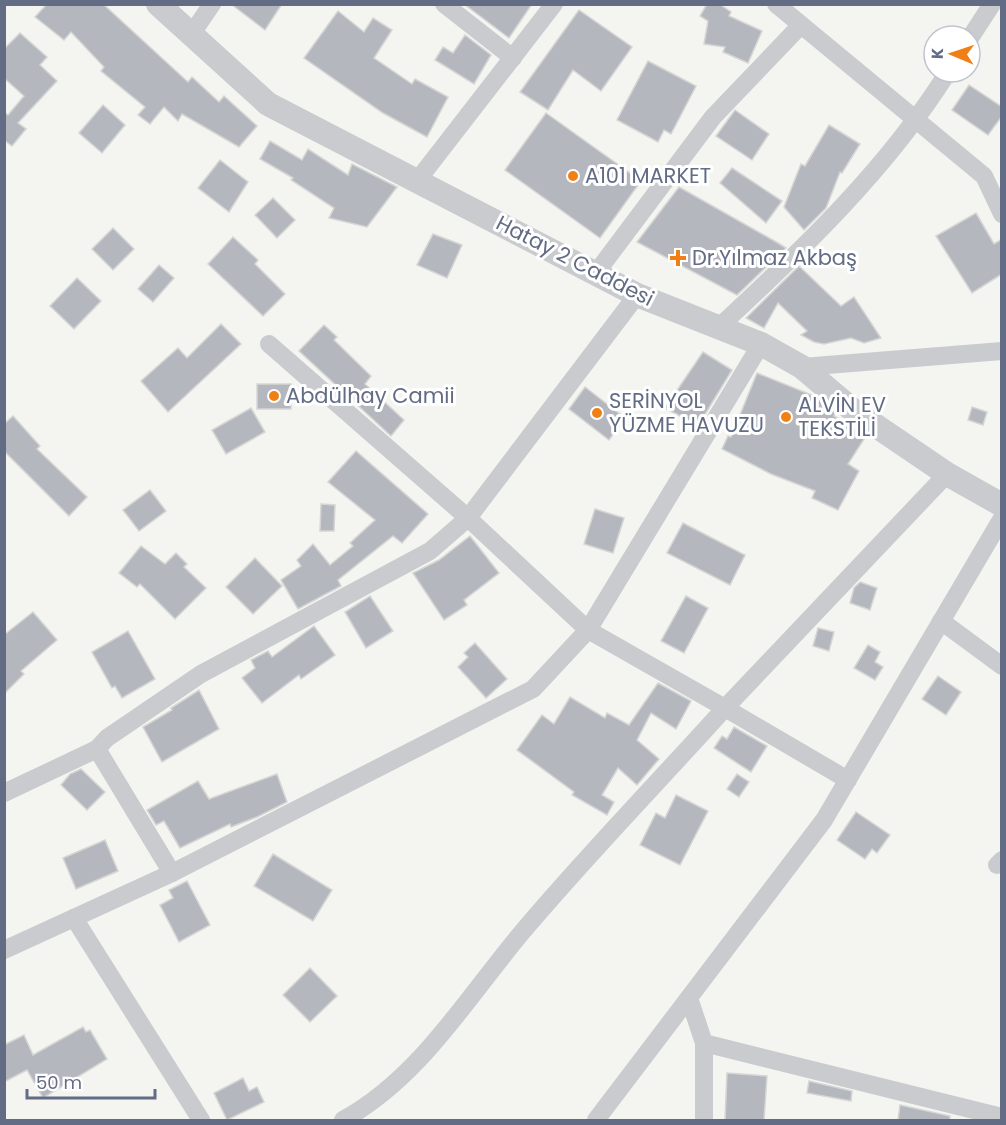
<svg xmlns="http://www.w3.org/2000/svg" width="1006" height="1125" viewBox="0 0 1006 1125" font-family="Poppins,sans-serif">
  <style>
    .building { fill: #b4b7be; stroke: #d5d6d4; stroke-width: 1.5 }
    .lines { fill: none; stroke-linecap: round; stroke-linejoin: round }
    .minor { stroke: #c9cbcf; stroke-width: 18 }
    .tertiary { stroke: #c9cbcf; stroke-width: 24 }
    .poi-dot { fill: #f07f16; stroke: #fff; stroke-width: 2 }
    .labels { text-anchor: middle; stroke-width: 6; stroke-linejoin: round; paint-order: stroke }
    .poi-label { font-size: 21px; fill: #626c84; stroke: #fff; text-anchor: start }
    .street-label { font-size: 21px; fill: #626c84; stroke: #fff }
  </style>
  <rect width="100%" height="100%" fill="#f4f5f1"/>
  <g class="building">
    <path d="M47 4H103L188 82 192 77 219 102 224 96 257 126 239 147 182 114 178 121 164 107 150 124 138 115 145 107 101 71 104 67 71 32 64 40 35 17Z"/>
    <path d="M231 4H282L265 30Z"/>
    <path d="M464 4H532L509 38Z"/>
    <path d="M707 4H719L731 12 729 16 762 31 748 63 723 52 725 47 704 44 708 21 700 16Z"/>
    <path d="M579 10 632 47 601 91 573 70 548 110 520 92Z"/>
    <path d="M338 11 364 32 373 18 392 30 374 58 412 84 415 79 448 97 427 137 383 113 304 58Z"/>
    <path d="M20 33 47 57 40 65 57 81 18 123 26 129 12 146 4 140V112L8 115 24 96 4 78V49Z"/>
    <path d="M465 35 491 55 474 84 435 60 443 47 453 53Z"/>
    <path d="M648 61 696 86 671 134 664 130 658 142 617 120Z"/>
    <path d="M969 85 1002 107V116L988 135 952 110Z"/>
    <path d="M103 105 125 125 102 153 79 133Z"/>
    <path d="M735 110 769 134 752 160 716 136Z"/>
    <path d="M546 113 641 181 600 238 505 170Z"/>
    <path d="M829 125 860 144 842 173 840 172 826 208 804 230 784 207 801 164 805 166Z"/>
    <path d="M270 141 302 160 308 149 348 175 352 164 397 187 367 227 329 218 334 208 291 180 293 178 260 159Z"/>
    <path d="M220 160 248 182 229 212 198 188Z"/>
    <path d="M732 168 782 201 766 223 720 183Z"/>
    <path d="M679 187 778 243 786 248 737 295 637 242Z"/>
    <path d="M273 198 295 220 277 238 255 215Z"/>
    <path d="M976 213 994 244 1002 239V274L972 293 936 236Z"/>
    <path d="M113 228 134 249 113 270 92 249Z"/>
    <path d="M433 234 462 245 447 278 417 265Z"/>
    <path d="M233 237 258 260 255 264 285 294 263 316 208 264Z"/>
    <path d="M159 265 174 278 153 302 138 289Z"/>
    <path d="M799 266 841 306 854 297 881 338 864 343 851 338 824 344 814 342 801 335 807 331 778 303 764 328 746 318Z"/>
    <path d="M77 278 101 301 74 329 50 306Z"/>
    <path d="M221 324 241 344 168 412 141 381 178 348 187 358Z"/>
    <path d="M324 325 337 337 334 340 371 376 365 384 404 420 391 436 299 351Z"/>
    <path d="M703 352 732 370 698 426 665 408Z"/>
    <path d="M757 373 814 396 835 413 834 416 866 436 848 464 859 471 838 510 812 498 815 491 771 474 722 449 728 436 731 437Z"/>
    <rect x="257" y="384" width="34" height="25"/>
    <path d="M585 387 625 418 609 440 569 409Z"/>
    <path d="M972 407 987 412 983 425 968 420Z"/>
    <path d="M251 408 265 432 226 454 212 430Z"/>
    <path d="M13 416 40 446 37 449 87 497 69 516 4 451V424Z"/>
    <path d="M356 451 428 514 402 543 393 536 338 580 341 586 298 609 281 580 301 566 297 560 313 544 330 565 353 546 350 543 375 520 328 482Z"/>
    <path d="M150 490 166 511 139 531 123 510Z"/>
    <path d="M321 504 335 505 334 531H320Z"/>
    <path d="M595 509 624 518 613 553 584 544Z"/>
    <path d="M683 523 745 555 730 585 667 553Z"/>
    <path d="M470 536 499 573 464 600 467 605 444 620 413 573 439 560Z"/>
    <path d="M141 546 165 564 176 553 187 564 184 567 206 588 175 619 140 584 137 587 119 573Z"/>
    <path d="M255 558 282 586 253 614 226 587Z"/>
    <path d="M860 582 877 588 870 610 850 603 854 588Z"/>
    <path d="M370 596 393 631 366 648 345 612Z"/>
    <path d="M686 596 708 608 684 653 661 641Z"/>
    <path d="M33 612 57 640 21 671 24 674 4 694V635Z"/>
    <path d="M314 626 335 655 301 679 299 675 262 703 242 678 255 668 251 660 268 651 272 657Z"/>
    <path d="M818 628 834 632 829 651 813 646Z"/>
    <path d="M128 631 155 679 122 698 115 686 112 688 92 652Z"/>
    <path d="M475 643 507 679 486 698 458 667 468 657 464 653Z"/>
    <path d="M868 645 880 652 875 662 883 667 875 680 854 668Z"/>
    <path d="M938 676 961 692 946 715 922 699Z"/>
    <path d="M658 683 691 701 676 729 651 713 637 740 659 759 637 785 618 768 602 795 614 802 607 815 572 795 574 792 517 750 542 715 554 724 570 697 605 718 607 713 629 725Z"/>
    <path d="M199 690 219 729 162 762 143 727 172 710 171 708Z"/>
    <path d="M734 727 767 746 751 772 714 748 722 736 727 739Z"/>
    <path d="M81 769 105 792 87 810 61 785 70 774Z"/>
    <path d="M277 774 287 802 257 817 231 827 230 824 180 848 164 821 156 825 147 810 198 781 209 799Z"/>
    <path d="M737 774 749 782 739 797 727 789Z"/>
    <path d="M676 795 708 811 680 865 640 845 656 813 665 818Z"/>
    <path d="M856 812 890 835 877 853 872 849 865 859 837 840Z"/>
    <path d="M105 840 118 871 76 889 63 858Z"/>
    <path d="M273 854 332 890 313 921 254 886Z"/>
    <path d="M187 881 210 925 179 942 160 905 173 898 169 890Z"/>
    <path d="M310 968 337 996 310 1022 283 995Z"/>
    <path d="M83 1027 86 1032 90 1030 107 1059 43 1098 27 1070 4 1082V1045L24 1035 33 1055Z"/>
    <path d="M727 1073 767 1076 764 1120H725Z"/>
    <path d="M243 1078 249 1091 257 1087 264 1102 227 1120 214 1093Z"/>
    <path d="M809 1081 852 1091 851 1101 807 1093Z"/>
    <path d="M900 1105 950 1116V1120H898Z"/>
  </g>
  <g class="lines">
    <g class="minor">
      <path d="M444 4 513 58"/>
      <path d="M776 4 984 176 1002 214"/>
      <path d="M191 35 212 4"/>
      <path d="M970 38 992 4"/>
      <path d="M417 181 554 4"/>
      <path d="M596 273 713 117 801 25"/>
      <path d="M719 327C803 249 887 169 948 72"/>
      <path d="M269 344 468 518 588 630 725 708C660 780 592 850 529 924 470 992 423 1076 343 1120"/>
      <path d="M802 367 1002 351"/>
      <path d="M941 621 1002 666"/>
      <path d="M848 780 725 708 947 474"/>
      <path d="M4 793 97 749"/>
      <path d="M997 865 1002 860"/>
      <path d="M172 873 97 749 107 738 201 674 430 551 468 518 637 295"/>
      <path d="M74 918 201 1120"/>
      <path d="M4 950 172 873 533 689 588 630 761 344"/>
      <path d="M689 998 704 1043 1002 1117"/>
      <path d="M596 1120 824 820 1002 518"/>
      <path d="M704 1120V1043"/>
    </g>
    <path class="tertiary" d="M158 4 268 104 637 295 761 344 802 367 854 411 947 474 1002 505"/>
  </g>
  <g class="poi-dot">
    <circle cx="573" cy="176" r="6"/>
    <path d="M675 249h6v6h6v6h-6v6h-6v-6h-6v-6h6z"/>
    <circle cx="274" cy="396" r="6"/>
    <circle cx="597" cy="413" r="6"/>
    <circle cx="786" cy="417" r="6"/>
  </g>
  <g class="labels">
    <g class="poi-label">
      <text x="585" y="183">A101 MARKET</text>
      <text x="692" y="265">Dr.Yılmaz Akbaş</text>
      <text x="286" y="403">Abdülhay Camii</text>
      <text x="609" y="408">SERİNYOL<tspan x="609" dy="24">YÜZME HAVUZU</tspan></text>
      <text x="798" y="412">ALVİN EV<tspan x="798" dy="24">TEKSTİLİ</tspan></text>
    </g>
    <g class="street-label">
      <text transform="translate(575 261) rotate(27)" y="7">Hatay 2 Caddesi</text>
    </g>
  </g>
  <rect width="1006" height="1125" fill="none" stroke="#626c84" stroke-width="12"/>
  <g transform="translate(952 54) rotate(272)"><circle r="28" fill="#ffffff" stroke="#c0c4ce" stroke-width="1.5"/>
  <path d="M0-4.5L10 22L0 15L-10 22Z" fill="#f07f16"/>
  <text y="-9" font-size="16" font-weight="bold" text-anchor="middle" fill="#626c84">K</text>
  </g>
  <path d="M27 1089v9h128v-9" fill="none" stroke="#626c84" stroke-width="3"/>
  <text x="36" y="1089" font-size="18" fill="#626c84" stroke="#ffffff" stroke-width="4.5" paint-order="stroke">50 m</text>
</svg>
